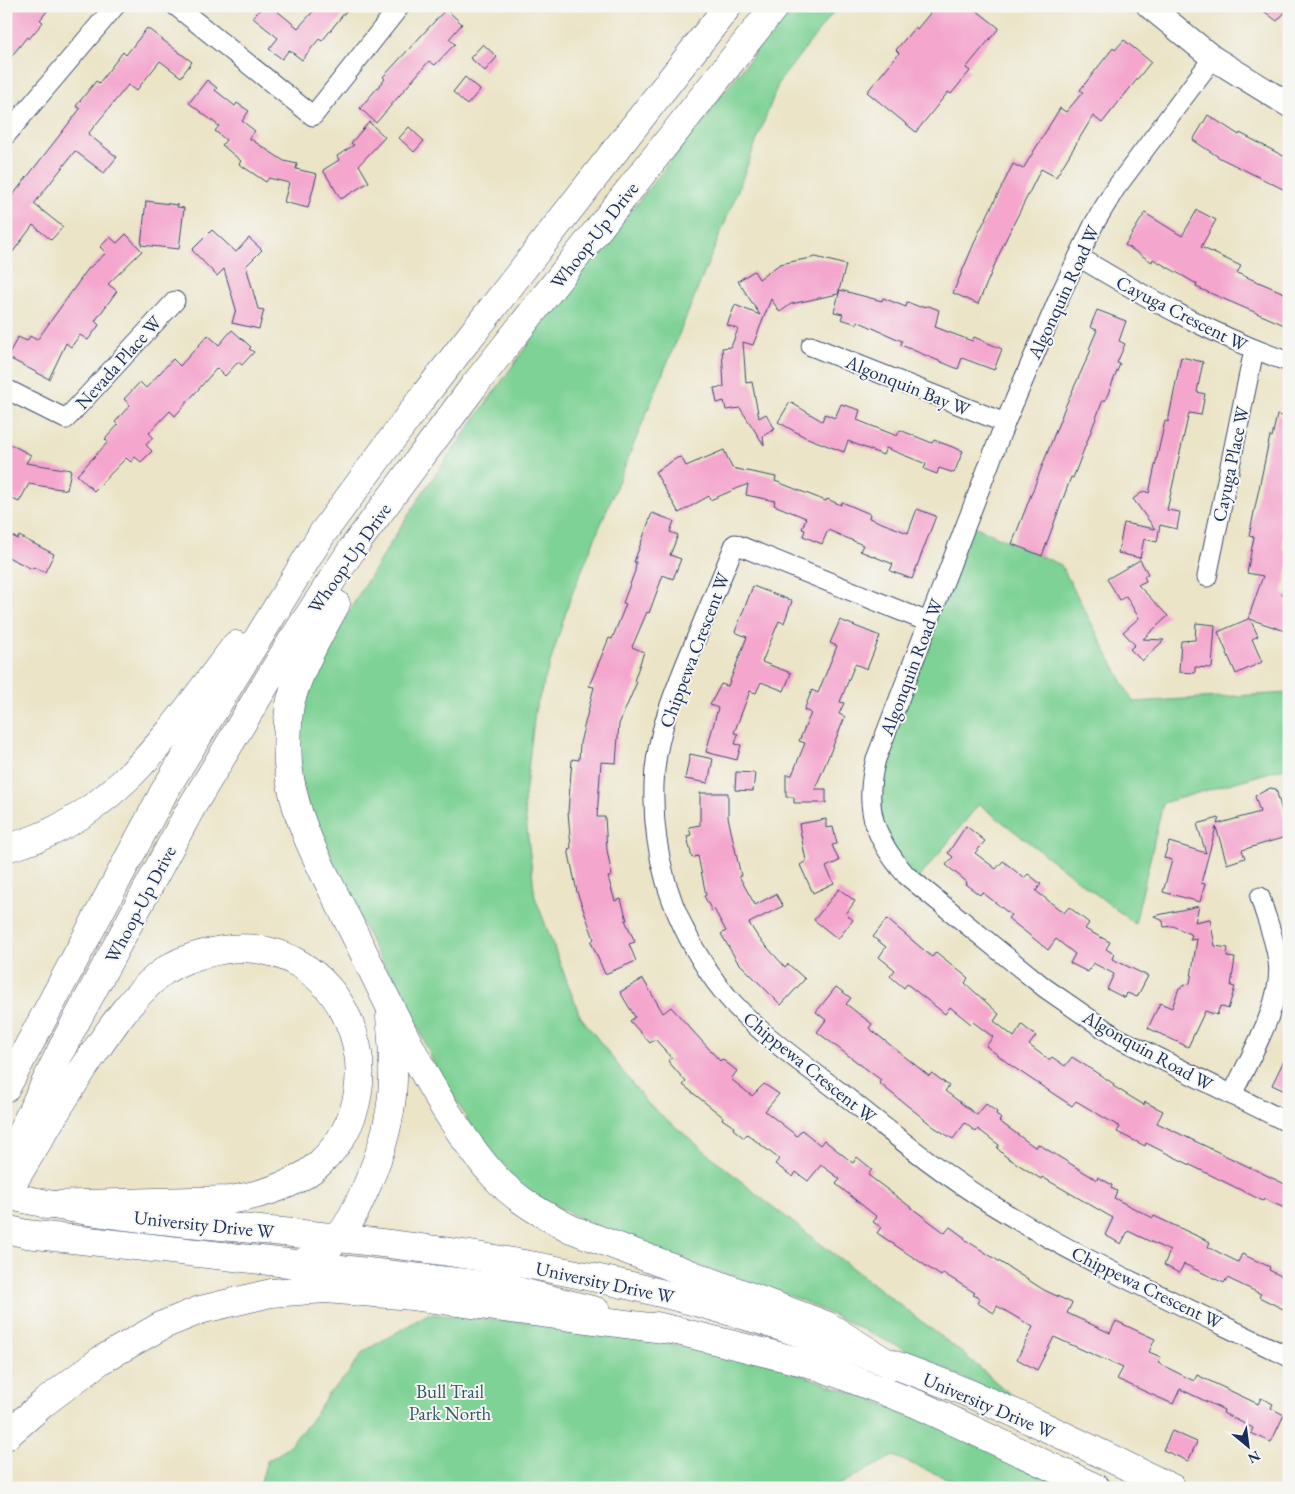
<svg xmlns="http://www.w3.org/2000/svg" width="1295" height="1494" viewBox="0 0 1295 1494" font-family="'EB Garamond',serif">
  <style>
    .green { fill: #7ed295; stroke: #4c807a }
    .building { fill: #f4a6cd }
    .lines { fill: none; stroke-linecap: round; stroke-linejoin: round }
    .minor-casing { stroke: #3a4a6e; stroke-width: 21 }
    .tertiary-casing { stroke: #3a4a6e; stroke-width: 26 }
    .primary-casing { stroke: #3a4a6e; stroke-width: 29 }
    .motorway-casing { stroke: #3a4a6e; stroke-width: 29 }
    .minor { stroke: #fff; stroke-width: 19 }
    .tertiary { stroke: #fff; stroke-width: 24 }
    .primary { stroke: #fff; stroke-width: 28 }
    .motorway { stroke: #fff; stroke-width: 28 }
    .labels { text-anchor: middle; stroke-width: 4; stroke-linejoin: round; paint-order: stroke }
    .street-label { font-size: 19px; fill: #1b2f5e; stroke: #f6f6f2 }
    .park-label { font-size: 19px; fill: #34586c; stroke: #f6f6f2 }
  </style>
  <rect width="100%" height="100%" fill="#f6f6f2"/>
  <filter id="ink" filterUnits="userSpaceOnUse"><feTurbulence type="fractalNoise" baseFrequency=".02" numOctaves="2"/><feDisplacementMap in="SourceGraphic" scale="10" xChannelSelector="R" yChannelSelector="G"/><feConvolveMatrix kernelMatrix="1 2 1 2 8 2 1 2 1" color-interpolation-filters="sRGB"/></filter>
  <filter id="wash" filterUnits="userSpaceOnUse"><feTurbulence type="fractalNoise" baseFrequency=".0096" numOctaves="4" result="noise"/><feDisplacementMap in="SourceGraphic" scale="20" xChannelSelector="R" yChannelSelector="G"/><feGaussianBlur stdDeviation="1.12" result="paint"/><feColorMatrix in="noise" values="0 0 0 0 0 0 0 0 0 0 0 0 0 0 0 0 0 1.4 0 .05"/><feComposite in="paint" operator="in"/></filter>
  <g filter="url(#wash)">
    <rect width="100%" height="100%" fill="#ebe4c7"/>
    <g class="green">
      <path d="M791 6H838L779 82 733 203 570 599 535 711 524 804 535 897 580 1016 648 1104 760 1197 961 1352 1025 1407 799 1299 634 1244 528 1193 488 1153 434 1064 415 1019 375 950 310 814 300 769V718L320 662 368 579 423 492 573 281 639 201Z"/>
      <path d="M967 523 1061 565 1133 702 1289 693V771L1284 768 1163 803 1135 924 979 804 915 883 877 831 876 759Z"/>
      <path d="M428 1314 585 1327 760 1360 914 1415 1096 1488H970L893 1456 833 1488H259L267 1461 285 1450 310 1422 328 1394 347 1375 363 1352Z"/>
    </g>
    <g id="blocks">
      <g class="building">
        <path d="M6 6H51L40 20 43 22 29 39 27 37 6 63Z"/>
        <path d="M262 6H271L298 28 318 6H350L322 41 319 39 302 60 289 50 282 59 269 49 278 38 253 18Z"/>
        <path d="M936 6H971L999 28 966 68 970 71 951 94 948 92 916 132 867 92 899 53 896 50 915 27 917 29Z"/>
        <path d="M1257 6H1289V8L1277 21Z"/>
        <path d="M446 9 462 24 449 39 455 44 435 65 429 61 376 123 360 108 385 79 383 77Z"/>
        <path d="M147 28 192 62 181 77 160 61 136 91 128 85 88 134 117 157 104 173 75 151 34 204 63 227 51 240 33 225 6 261V204L80 109 76 106 96 81 99 83 123 52 126 55Z"/>
        <path d="M1124 40 1151 62 1102 123 1093 116 1056 177 1041 169 1004 243 978 304 953 293 978 234 1013 164 1023 169 1060 108 1066 112 1083 92 1080 90 1113 48 1115 50Z"/>
        <path d="M483 44 497 57 485 71 470 58Z"/>
        <path d="M465 77 480 90 467 105 453 92Z"/>
        <path d="M207 80 217 88 215 90 235 106 237 103 249 111 242 121 255 131 249 138 284 161 297 164 296 169 317 174 308 208 284 202 289 183 269 178 266 182 239 164 241 161 222 145 226 140 215 131 219 126 189 103Z"/>
        <path d="M1208 115 1239 135 1240 133 1289 159V192L1220 158 1193 140Z"/>
        <path d="M369 122 385 137 359 165 369 182 341 199 323 170 339 160 337 156 354 145 351 143Z"/>
        <path d="M409 127 424 141 414 152 399 138Z"/>
        <path d="M146 201 178 205 177 207 184 208 179 249 141 245Z"/>
        <path d="M1197 210 1216 220 1201 247 1241 266 1237 273 1289 295V327L1196 287 1197 284 1153 259 1152 262 1125 245 1145 213 1182 236Z"/>
        <path d="M212 230 236 252 249 238 262 250 246 266 258 309 264 310 259 329 232 323 236 309 224 269 217 276 192 250Z"/>
        <path d="M126 234 142 251 108 284 117 291 95 321 99 325 88 340 80 335 71 347 66 343 49 379 7 357 18 337 27 341 30 336 37 340 88 269 106 253 100 247 110 237 117 243Z"/>
        <path d="M816 257 846 265 838 294 791 304 780 312 771 299 753 345 743 342 746 383 752 382 759 418 766 414 775 429 763 436 764 445 740 408 726 410 724 401 717 403 714 388 724 387 722 348 731 347 738 329 727 325 735 305 760 315 738 281 754 271 759 279 780 264Z"/>
        <path d="M840 290 882 301 883 298 906 307 907 302 920 307 929 306 939 310 935 327 972 341 974 337 1002 349 994 370 962 358 958 369 901 345 902 341 857 321V324L841 319 843 314 834 312Z"/>
        <path d="M1097 310 1126 321 1119 341 1125 344 1117 363 1120 364 1105 401 1103 400 1073 478 1071 477 1042 556 1012 544 1065 407 1091 350 1089 349 1097 330 1090 327Z"/>
        <path d="M232 330 251 347 249 349 254 352 242 365 238 362 225 376 217 368 175 416 170 411 149 433 153 437 146 445 152 451 141 462 135 457 131 462 126 458 94 491 77 475 108 442 105 439 118 425 115 422 130 405 124 399 140 382 146 388 173 359 180 366 208 335 219 345Z"/>
        <path d="M1181 357 1203 362 1197 392 1205 394 1201 415 1189 413 1167 510 1180 512 1177 529 1160 525 1157 542 1144 539 1140 558 1118 553 1124 523 1155 529 1133 499 1144 491 1149 493 1165 421 1168 422Z"/>
        <path d="M790 402 822 421 825 414 835 418 841 404 860 410 857 420 897 436 900 430 932 443 934 440 963 451 954 473 939 468 937 474 924 469 926 464 886 448 883 455 848 441 844 452 805 437 778 422Z"/>
        <path d="M1277 415 1289 418V513L1282 548 1289 550V563L1282 594 1289 596V621L1285 631 1250 619 1258 636 1252 639 1262 662 1236 674 1218 632 1248 619 1263 576 1247 573 1254 537 1249 536 1270 436 1272 437Z"/>
        <path d="M6 442 31 455 26 463 71 470 67 490 29 484 19 502 6 496Z"/>
        <path d="M724 450 732 468 776 477 775 481 826 501 827 499 841 505 842 502 870 514 869 518 908 533 917 509 936 516 912 579 890 571 893 564 860 551 863 545 828 530 822 544 803 536 805 530 802 529 806 518 774 505 775 501 746 495 748 484 710 500 709 496 679 513 655 472 677 458 681 457 686 466Z"/>
        <path d="M652 513 674 521 670 532 678 535 670 555 681 559 673 579 663 575 649 613 647 612 632 647 644 652 634 681 637 682 619 724 616 763 601 762 597 817H605L607 850 612 876 608 877 615 901 621 899 627 920H625L635 942 629 944 636 961 605 974 591 942 594 939 577 892 568 849 571 848 568 812 572 759 579 760 580 743 594 687 589 686 609 638 612 639 626 604 623 603 635 571 636 562H634Z"/>
        <path d="M6 533 18 539 19 536 54 554 45 572 33 567 32 569 6 556Z"/>
        <path d="M1140 560 1148 574 1144 576 1146 581 1138 585 1168 616 1143 639 1164 640 1142 661 1130 649 1135 645 1123 632 1139 618 1126 596 1120 600 1107 579Z"/>
        <path d="M753 586 792 601 784 623 779 621 762 662 791 673 784 691 761 682 756 693 750 691 734 733 738 734 735 744 741 745 737 760 706 752 718 708 710 705 721 684 728 686 747 637 735 632Z"/>
        <path d="M840 620 880 636 867 669 855 664 840 702 844 703 839 714 845 717 815 789H826V803H794V797H786V775H792L805 743 799 741 811 713 804 710 812 690 818 693 837 646 830 643Z"/>
        <path d="M1196 623 1215 625 1212 668 1195 667V673L1179 672 1181 641 1195 640Z"/>
        <path d="M690 754 713 759 708 783 685 779Z"/>
        <path d="M736 772 755 773 753 791 735 790Z"/>
        <path d="M1270 788 1276 789 1289 836 1242 850 1245 858 1227 864 1216 827 1201 883 1205 884 1200 902 1163 892 1172 860 1164 858 1169 842 1206 853 1197 824 1219 818 1217 824 1260 812 1255 796Z"/>
        <path d="M700 793H728V817L741 876H739L755 905 776 894 783 906 749 923 758 937 785 967 788 964 805 979 781 1005 737 961 721 934 726 931 714 909 712 911 704 896 706 895 698 856 692 858 687 836 691 835 689 827 700 825Z"/>
        <path d="M826 819V828L833 827 837 844 832 845 839 861 826 867 834 883 813 893 800 865 806 861 799 824Z"/>
        <path d="M966 826 985 841 975 853 996 869 1003 861 1024 878 1028 874 1041 884 1036 891 1064 913 1069 907 1089 923 1085 929 1110 942 1106 949 1114 954 1112 959 1148 976 1137 997 1127 993 1125 998 1107 989 1114 974 1093 963 1088 972 1070 963 1075 954 1056 939 1048 950 1008 918 1011 915 982 892 980 895 965 884 967 882 946 865 953 857 948 853Z"/>
        <path d="M839 889 855 901 846 914 853 920 838 939 814 920Z"/>
        <path d="M1199 906 1195 922 1210 919 1215 946 1228 948 1227 957 1235 958 1231 986 1235 987 1228 1009 1220 1006 1217 1015 1205 1011 1188 1047 1148 1028 1160 1003 1172 1008 1179 988 1190 983 1197 939 1190 940 1192 935 1173 926 1164 927 1163 921 1154 916Z"/>
        <path d="M887 919 932 957 936 952 968 978 965 983 999 1014 994 1021 1014 1037 1022 1025 1036 1036 1029 1045 1049 1060 1052 1057 1065 1066 1072 1057 1114 1084 1113 1086 1144 1105 1145 1102 1163 1111 1157 1123 1289 1186V1210L1264 1199 1263 1201 1146 1143 1145 1146 1117 1132 1120 1127 1076 1101 1072 1106 1013 1067 986 1046 993 1037 973 1022 971 1024 950 1007 945 1014 907 984 904 988 890 976 895 970 879 957 886 947 873 937Z"/>
        <path d="M643 979 663 1013 671 1007 720 1061 722 1059 737 1071 731 1079 752 1096 764 1084 779 1094 765 1111 797 1136 802 1130 820 1145 824 1140 853 1163 857 1157 872 1169 868 1175 945 1233 950 1227 965 1238 964 1239 1044 1290 1072 1303 1067 1313 1110 1333 1116 1321 1155 1339 1149 1352 1161 1357 1158 1363 1194 1381 1197 1375 1258 1404 1261 1398 1273 1404 1271 1408 1284 1415 1271 1442 1251 1433 1253 1428 1223 1413 1224 1410 1180 1389 1173 1404 1117 1379 1123 1368 1054 1337 1037 1370 1017 1359 1033 1327 997 1306 994 1313 977 1303 980 1298 973 1295 975 1293 943 1273 941 1276 877 1233 881 1227 873 1222 877 1217 836 1184 840 1179 821 1165 808 1181 796 1172 793 1177 775 1164 779 1159 747 1134 744 1138 733 1129 734 1127 722 1119 723 1117 683 1085 686 1082 668 1061 672 1058 655 1039 650 1043 630 1021 635 1017 620 992Z"/>
        <path d="M836 987 851 998 846 1004 872 1024 869 1028 929 1076 932 1073 949 1086 945 1091 977 1115 986 1104 997 1112 996 1114 1001 1119 999 1121 1036 1148 1038 1144 1097 1180 1098 1177 1112 1185 1111 1188 1117 1191 1114 1198 1153 1218 1154 1216 1210 1242 1208 1247 1238 1262 1242 1254 1270 1267 1269 1270 1289 1280V1312L1259 1297 1261 1294 1227 1278 1224 1283 1184 1264 1179 1273 1164 1265 1170 1251 1128 1231 1121 1244 1105 1235 1113 1218 1042 1177 1041 1179 1005 1156 997 1148 999 1145 978 1129 976 1132 965 1123 953 1139 934 1127 879 1083 881 1080 817 1032 826 1020 816 1012Z"/>
        <path d="M1289 1050V1093L1272 1085Z"/>
        <path d="M1172 1431 1197 1442 1188 1461 1163 1450Z"/>
      </g>
    </g>
  </g>
  <g filter="url(#ink)">
    <use href="#blocks" fill-opacity="0" stroke="#3a4a6e" stroke-width="1"/>
    <g class="lines">
      <g class="minor-casing">
        <g id="minor">
          <path d="M176 6 313 116 400 6"/>
          <path d="M1213 58 1115 189 1094 224 1061 293 1005 423 876 759C863 807 874 838 906 875L1045 988 1116 1037 1289 1123"/>
          <path d="M6 135 115 6"/>
          <path d="M1079 257C1147 298 1214 336 1289 362"/>
          <path d="M811 346 1005 423"/>
          <path d="M6 389 66 419 175 301"/>
          <path d="M1207 577 1254 350"/>
          <path d="M928 622 735 544C721 578 707 612 693 646 675 690 655 736 654 785 652 854 670 913 708 971 741 1022 793 1056 840 1092 890 1131 940 1173 994 1206 1088 1264 1190 1309 1289 1357"/>
          <path d="M1232 1095C1249 1058 1284 1002 1278 961 1275 939 1266 918 1260 897"/>
        </g>
      </g>
      <g class="tertiary-casing">
        <path id="tertiary" d="M1149 6 1213 58 1289 105"/>
      </g>
      <g class="primary-casing">
        <g id="primary">
          <path d="M6 1195C97 1217 190 1223 283 1232 352 1239 420 1247 489 1258 647 1283 802 1328 951 1386 1026 1416 1099 1453 1172 1488"/>
          <path d="M6 1229 27 1234 502 1287 596 1311"/>
          <path d="M657 1326 815 1365 917 1404 1096 1488"/>
        </g>
      </g>
      <g class="motorway-casing">
        <g id="motorway">
          <path d="M336 604C319 635 301 666 291 700 287 715 287 747 288 764 294 825 327 877 353 931 394 1013 433 1106 494 1176 516 1200 542 1214 571 1229L826 1325 892 1366"/>
          <path d="M6 848C114 822 172 728 236 645"/>
          <path d="M6 1088 166 788 322 534 423 397 728 6"/>
          <path d="M6 1164 66 1040 191 808 288 647 353 548 473 387 775 6"/>
          <path d="M6 1194C35 1147 62 1099 94 1053 113 1025 133 996 159 975 177 960 200 954 222 950 341 931 407 1084 319 1164 295 1186 261 1195 229 1200L47 1205"/>
          <path d="M299 1265C311 1257 330 1248 339 1237 351 1222 360 1201 368 1183 394 1122 397 1082 390 1017"/>
          <path d="M6 1436 45 1402 101 1360 163 1325 200 1310 271 1293 325 1289 412 1296 679 1331"/>
        </g>
      </g>
      <use href="#minor" class="minor"/>
      <use href="#tertiary" class="tertiary"/>
      <use href="#primary" class="primary"/>
      <use href="#motorway" class="motorway"/>
    </g>
  </g>
  <g class="labels">
    <g class="street-label">
      <text transform="translate(594 235) rotate(-52)" y="7">Whoop-Up Drive</text>
      <text transform="translate(1063 292) rotate(-65)" y="7">Algonquin Road W</text>
      <text transform="translate(1182 313) rotate(27)" y="7">Cayuga Crescent W</text>
      <text transform="translate(118 362) rotate(-48)" y="7">Nevada Place W</text>
      <text transform="translate(908 385) rotate(22)" y="7">Algonquin Bay W</text>
      <text transform="translate(1230 464) rotate(-78)" y="7">Cayuga Place W</text>
      <text transform="translate(349 558) rotate(-55)" y="7">Whoop-Up Drive</text>
      <text transform="translate(694 650) rotate(-69)" y="7">Chippewa Crescent W</text>
      <text transform="translate(911 667) rotate(-69)" y="7">Algonquin Road W</text>
      <text transform="translate(140 904) rotate(-62)" y="7">Whoop-Up Drive</text>
      <text transform="translate(1148 1050) rotate(29)" y="7">Algonquin Road W</text>
      <text transform="translate(810 1067) rotate(39)" y="7">Chippewa Crescent W</text>
      <text transform="translate(204 1224) rotate(6)" y="7">University Drive W</text>
      <text transform="translate(605 1282) rotate(12)" y="7">University Drive W</text>
      <text transform="translate(1147 1287) rotate(26)" y="7">Chippewa Crescent W</text>
      <text transform="translate(989 1405) rotate(23)" y="7">University Drive W</text>
    </g>
    <g class="park-label">
      <text x="450" y="1398">Bull Trail<tspan x="450" dy="22">Park North</tspan></text>
    </g>
  </g>
  <rect width="1295" height="1494" fill="none" stroke="#f6f6f2" stroke-width="25"/>
  <g transform="translate(1248 1446) rotate(151)" stroke="#f6f6f2" stroke-width="4" paint-order="stroke">
  <path d="M0-4L9 19L0 12L-9 19Z" fill="#1b2f5e"/>
  <text y="-8" font-size="14" font-weight="bold" text-anchor="middle" fill="#1b2f5e">N</text>
  </g>
</svg>
